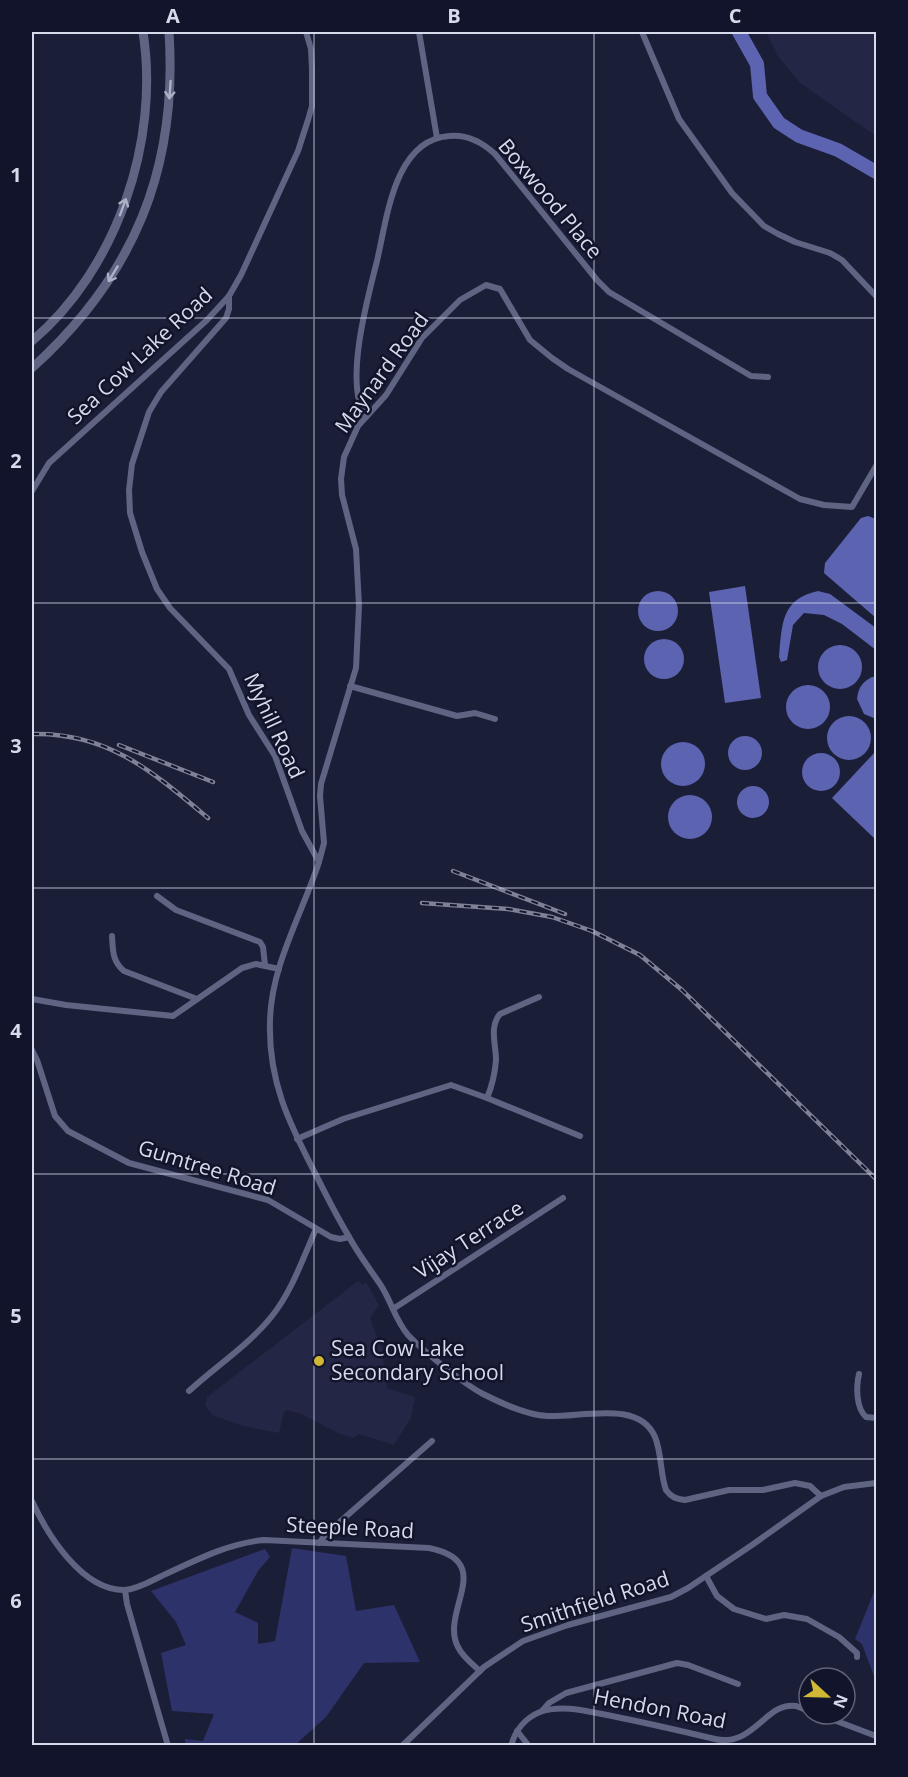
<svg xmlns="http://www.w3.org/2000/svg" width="908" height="1777" viewBox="0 0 908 1777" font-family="'Open Sans',sans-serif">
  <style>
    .built { fill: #232645 }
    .green { fill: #2e326b }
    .water { fill: #5c63b0 }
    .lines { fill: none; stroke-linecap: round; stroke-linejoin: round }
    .river { stroke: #5c63b0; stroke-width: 14 }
    .street { stroke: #5f6482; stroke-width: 6 }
    .secondary { stroke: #5f6482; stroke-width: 9 }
    .rail-casing { stroke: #7f8297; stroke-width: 4.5 }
    .rail { stroke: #12142c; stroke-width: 2; stroke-dasharray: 7; stroke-linecap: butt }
    .oneway { stroke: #acb1c6 }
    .grid { fill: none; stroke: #d6daeb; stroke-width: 1.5; stroke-opacity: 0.55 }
    .poi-dot { fill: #d1b736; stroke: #12142c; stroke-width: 2 }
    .labels { text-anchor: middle; stroke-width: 5; stroke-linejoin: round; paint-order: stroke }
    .street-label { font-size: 21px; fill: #d6daeb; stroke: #12142c }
    .poi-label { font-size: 21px; fill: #d6daeb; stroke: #12142c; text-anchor: start }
    .neatline { fill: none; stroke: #d6daeb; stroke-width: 2 }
    .grid-label { font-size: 20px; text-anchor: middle; font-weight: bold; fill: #d6daeb }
  </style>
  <rect width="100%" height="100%" fill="#1b1e37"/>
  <g class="built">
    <path d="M766 32H876V136L800 83 778 56Z"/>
    <path d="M358 1281 362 1285 366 1282 379 1305 370 1318 382 1349 387 1388 415 1397 411 1418 394 1445 359 1434 353 1438 340 1434 301 1414 287 1410 284 1412 279 1433 243 1426 212 1415 205 1405 207 1397Z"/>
  </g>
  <g class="green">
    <path d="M292 1548 346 1556 356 1611 394 1605 420 1662 364 1663 326 1717 295 1745H185V1739L203 1741 214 1714 172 1711 161 1653 186 1645 176 1622 151 1591 265 1549 270 1557 258 1571 235 1612 258 1623V1644L275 1641Z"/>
    <path d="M876 1587V1673L875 1679 862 1644 855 1639Z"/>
  </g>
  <g class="water">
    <path d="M868 516 876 519V618L824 573 825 563 861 518Z"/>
    <path d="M745 586 761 698 725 703 709 592Z"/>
    <circle cx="658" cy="611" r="20"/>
    <path d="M818 591 830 594 876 628V650L842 624 824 615 804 613 793 625 787 660 781 662 779 657C782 624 781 599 818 591Z"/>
    <circle cx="664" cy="659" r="20"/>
    <circle cx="840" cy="667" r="22"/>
    <path d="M876 676V719L864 714 857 699C858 687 864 679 876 676Z"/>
    <circle cx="808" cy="707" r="22"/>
    <circle cx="849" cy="738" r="22"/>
    <circle cx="745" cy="753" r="17"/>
    <circle cx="683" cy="764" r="22"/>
    <path d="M876 751V840L832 798Z"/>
    <circle cx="821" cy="772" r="19"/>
    <circle cx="753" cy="802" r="16"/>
    <circle cx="690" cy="817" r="22"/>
  </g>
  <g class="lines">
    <path class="river" d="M739 32 757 64 760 96 779 123 799 136 838 150 876 172"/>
    <g class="street">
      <path d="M419 32 437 138"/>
      <path d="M642 32 679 119 732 193 764 226 778 234 795 242 830 253 842 260 876 296"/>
      <path d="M229 296V309L226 318 161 392 149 412 132 464 129 490 130 513 142 552 157 589 170 608 229 669 249 715 275 756 302 831 319 862C302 914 271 966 270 1021 268 1081 289 1123 316 1175 326 1195 336 1215 348 1235 357 1252 369 1268 380 1284 391 1300 395 1320 408 1335 423 1351 464 1384 483 1394 501 1403 526 1415 547 1416 579 1418 639 1399 655 1437 662 1454 660 1473 666 1490 671 1497 676 1499 685 1500L729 1490H763L795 1483 810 1486 821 1496"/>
      <path d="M366 417C343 385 368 297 377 261 387 219 394 140 449 136 467 134 482 142 495 154L597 280 609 292 751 376 768 377"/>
      <path d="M32 491 49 463 207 320 229 296 241 275 298 151 308 120 312 106V69L311 49 306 32"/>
      <path d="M350 686 457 716 475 713 495 719"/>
      <path d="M319 862 324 843 320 796 321 784 356 668 359 606 356 549 342 495 341 479 344 457 358 426 386 395 422 338 460 300 486 285 500 289 530 340 552 358 568 369 800 499 824 505 852 507 876 466"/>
      <path d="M157 896 176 910 260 942 263 947 265 965"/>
      <path d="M112 936C113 950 112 961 124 971L197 999"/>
      <path d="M32 999 66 1005 173 1016 242 968 256 964 279 969"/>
      <path d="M32 1050 37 1060 55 1116 68 1131 129 1163 268 1200 331 1237 340 1239 349 1237"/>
      <path d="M487 1098C492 1086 495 1074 496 1060 496 1044 489 1027 500 1014L539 997"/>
      <path d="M297 1139 343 1119 451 1085 487 1098 580 1136"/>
      <path d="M393 1309 563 1198"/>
      <path d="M859 1374C856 1387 856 1408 866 1417L876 1418"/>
      <path d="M189 1391C216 1366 249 1345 272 1316 292 1291 303 1258 316 1229"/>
      <path d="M32 1501C47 1534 82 1591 125 1590 139 1589 154 1579 168 1573 198 1559 230 1543 264 1540L429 1548C498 1562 439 1611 458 1647 462 1656 472 1664 480 1671"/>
      <path d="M319 1543 326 1534 432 1441"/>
      <path d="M706 1576 717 1596 734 1609 766 1619 784 1615 807 1619 839 1637 857 1653V1657"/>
      <path d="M125 1590 127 1604 168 1746"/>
      <path d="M542 1711 549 1703 566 1693 677 1663 688 1665 738 1684"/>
      <path d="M818 1714 876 1736"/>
      <path d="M517 1731 529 1746"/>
      <path d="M402 1746 484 1667 523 1641 568 1625 671 1597 688 1588 752 1545 821 1496 844 1487 876 1483"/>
      <path d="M511 1746C515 1731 525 1718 540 1712 563 1704 589 1712 612 1716 647 1723 681 1731 715 1739 754 1748 766 1701 796 1706 800 1707 805 1710 809 1711"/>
    </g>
    <g class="secondary">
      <path d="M32 341C117 269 160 141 143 32"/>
      <path d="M32 368C134 276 178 169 169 32"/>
    </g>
    <g class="rail-casing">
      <g id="rail">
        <path d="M32 734C108 732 153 772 208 818"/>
        <path d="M119 745 213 782"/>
        <path d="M453 871 565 914"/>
        <path d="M422 903 508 909 552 917 592 931 640 955 682 990 876 1179"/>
      </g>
    </g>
    <use href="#rail" class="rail"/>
  </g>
  <defs><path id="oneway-shaft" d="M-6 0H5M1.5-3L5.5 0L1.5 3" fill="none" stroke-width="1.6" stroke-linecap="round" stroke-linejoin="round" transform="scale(1.5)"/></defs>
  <g class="oneway">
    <use href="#oneway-shaft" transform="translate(170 90) rotate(94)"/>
    <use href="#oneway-shaft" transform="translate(123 207) rotate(-70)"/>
    <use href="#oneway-shaft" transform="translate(113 274) rotate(121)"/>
  </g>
  <path class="grid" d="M314 32V1746M594 32V1746M32 318H876M32 603H876M32 888H876M32 1174H876M32 1459H876"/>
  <circle class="poi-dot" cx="319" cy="1361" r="6"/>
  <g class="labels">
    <g class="street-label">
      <text transform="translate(550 199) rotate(50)" y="7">Boxwood Place</text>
      <text transform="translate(140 356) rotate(-43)" y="7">Sea Cow Lake Road</text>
      <text transform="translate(382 373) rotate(-54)" y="7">Maynard Road</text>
      <text transform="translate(274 726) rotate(65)" y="7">Myhill Road</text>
      <text transform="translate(207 1168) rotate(17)" y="7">Gumtree Road</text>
      <text transform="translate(469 1240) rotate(-33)" y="7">Vijay Terrace</text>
      <text transform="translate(350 1528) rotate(3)" y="7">Steeple Road</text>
      <text transform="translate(595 1602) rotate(-18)" y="7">Smithfield Road</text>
      <text transform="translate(660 1709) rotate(11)" y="7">Hendon Road</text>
    </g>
    <g class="poi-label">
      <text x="331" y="1356">Sea Cow Lake<tspan x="331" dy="24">Secondary School</tspan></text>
    </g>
  </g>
  <rect width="908" height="1777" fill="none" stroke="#12142c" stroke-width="66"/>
  <g transform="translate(827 1696) rotate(112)"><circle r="28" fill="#12142c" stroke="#606378" stroke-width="1.5"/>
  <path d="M0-4.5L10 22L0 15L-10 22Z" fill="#d1b736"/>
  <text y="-9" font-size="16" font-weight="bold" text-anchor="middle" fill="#d6daeb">N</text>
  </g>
  <rect x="33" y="33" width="842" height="1711" class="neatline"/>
  <g class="grid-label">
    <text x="173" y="23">A</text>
    <text x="454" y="23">B</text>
    <text x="735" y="23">C</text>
    <text x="16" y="182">1</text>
    <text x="16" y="468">2</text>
    <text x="16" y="753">3</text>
    <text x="16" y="1038">4</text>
    <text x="16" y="1323">5</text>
    <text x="16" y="1608">6</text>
  </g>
</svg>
